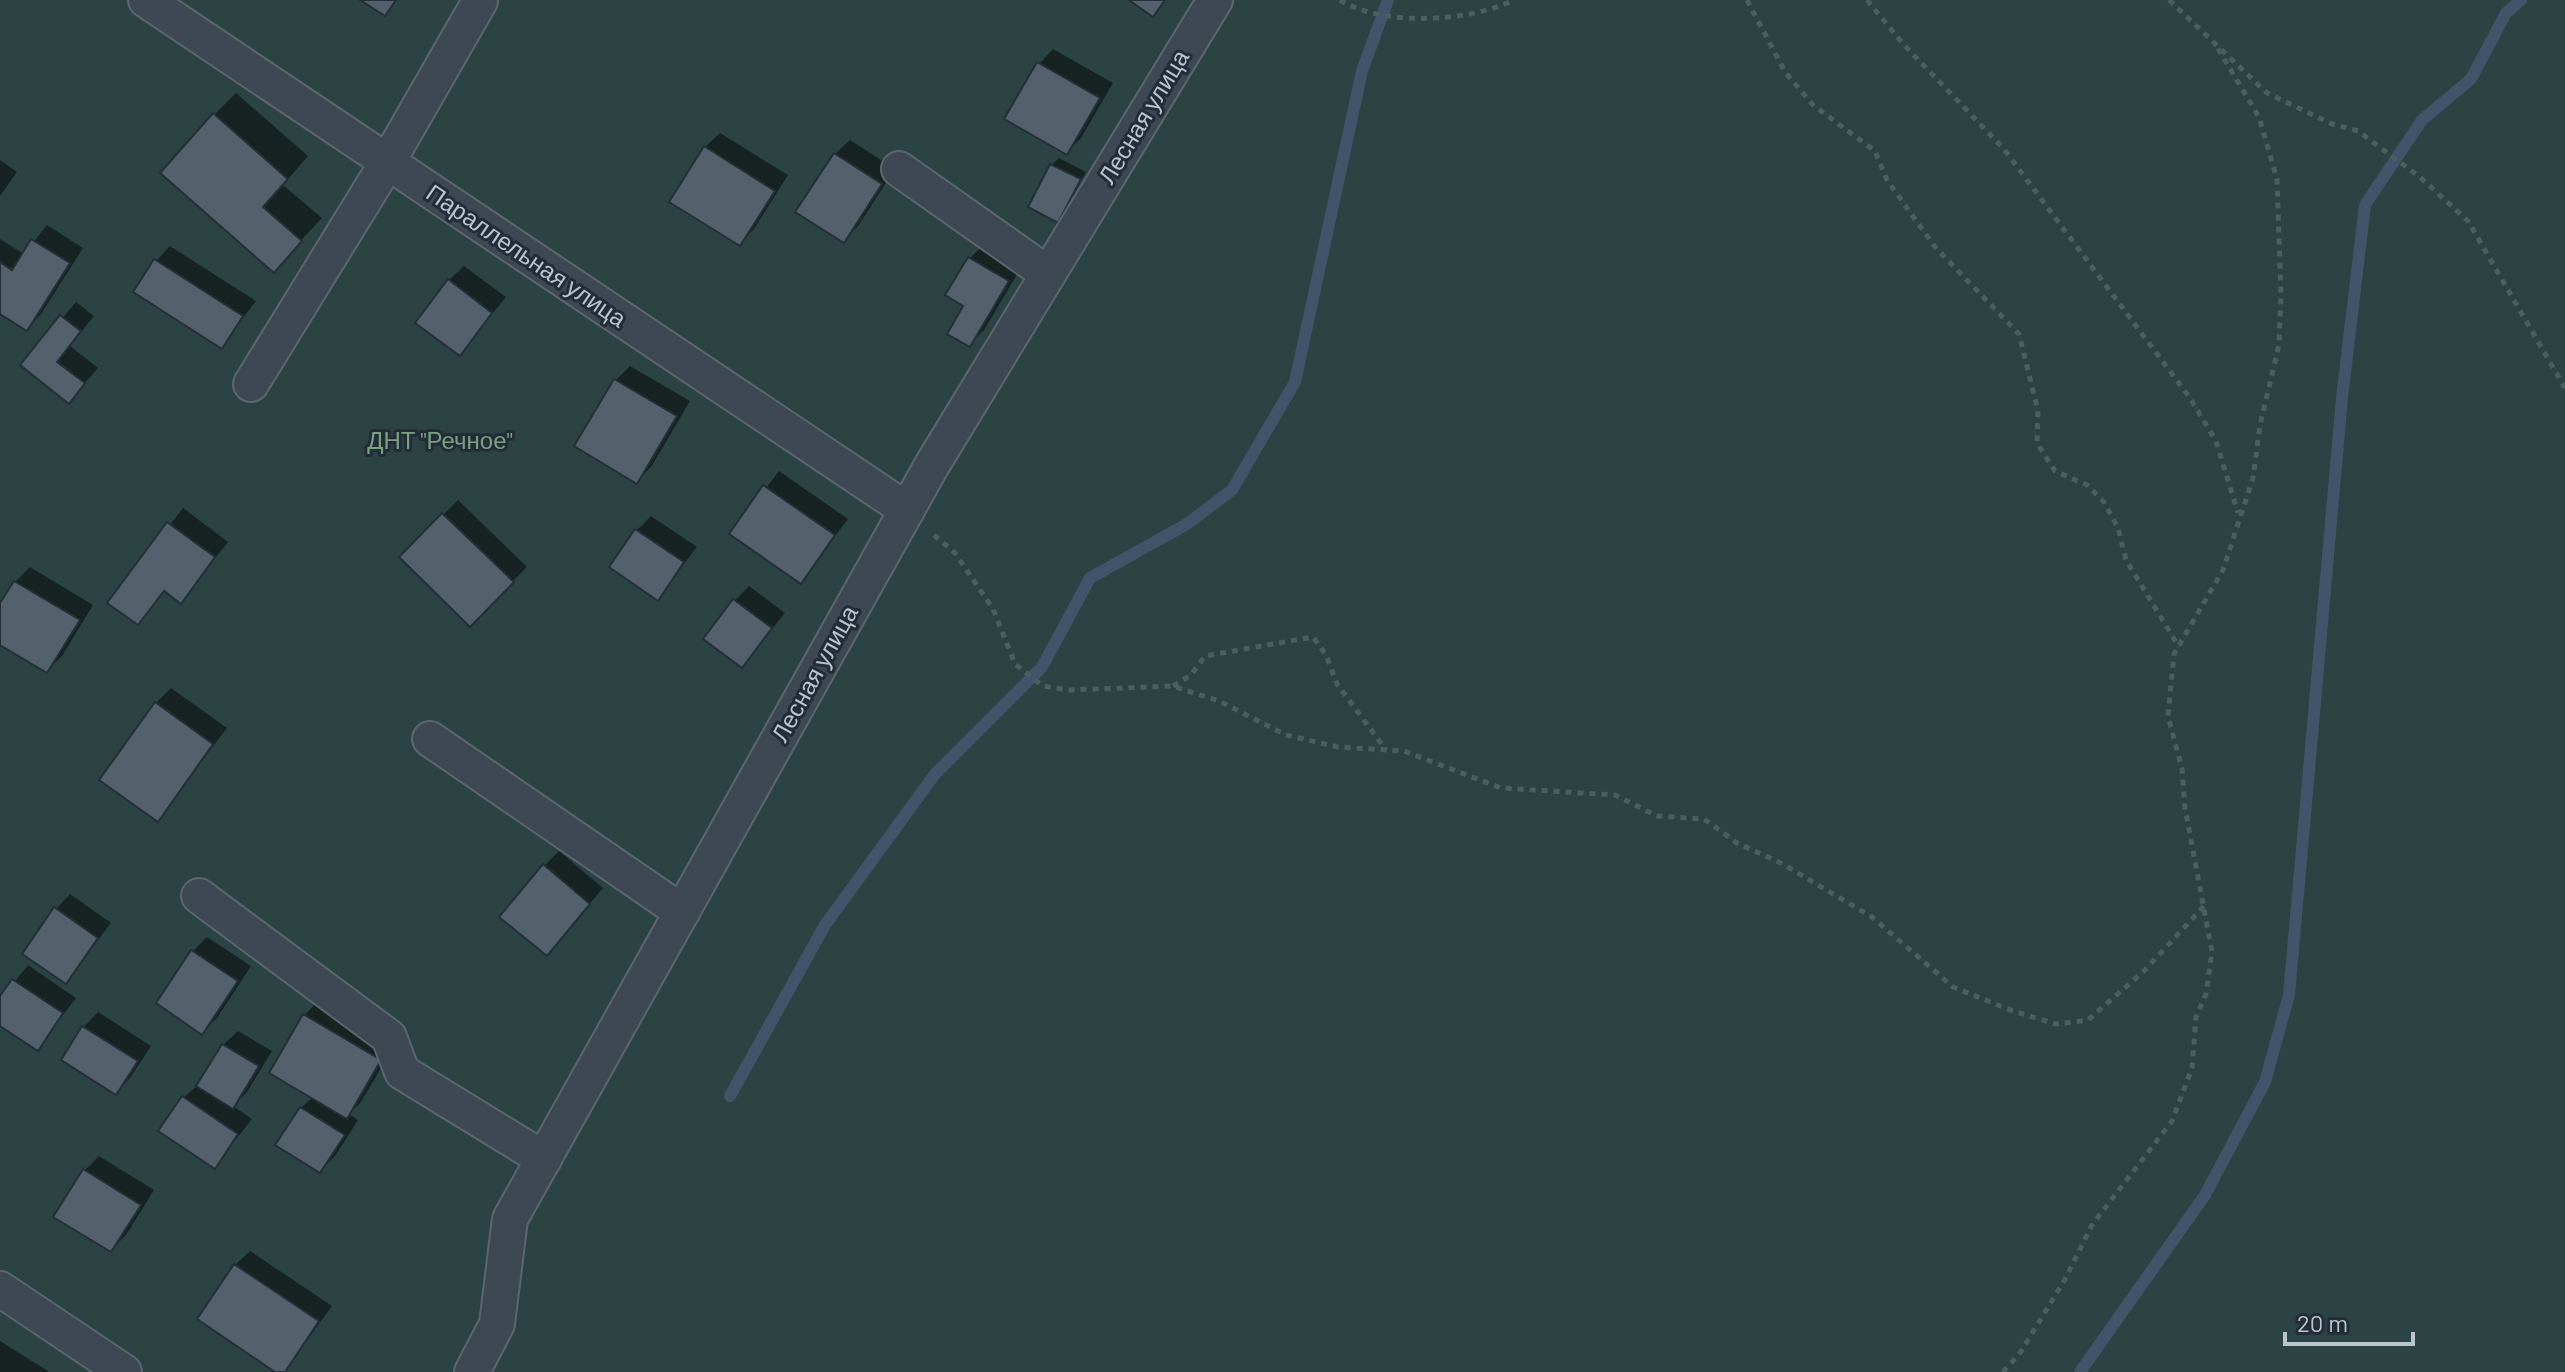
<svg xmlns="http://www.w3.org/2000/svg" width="2565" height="1372" viewBox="0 0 2565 1372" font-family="Barlow,sans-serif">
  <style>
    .green { fill: #2b4343 }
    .shadow { fill: #0007 }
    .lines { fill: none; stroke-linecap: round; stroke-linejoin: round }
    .stream { stroke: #40556a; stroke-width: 12 }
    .building { fill: #53616d; stroke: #242f3a; stroke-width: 2 }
    .minor-casing { stroke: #5c6670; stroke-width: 38 }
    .path { stroke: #4a5f60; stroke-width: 5; stroke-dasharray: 6 6; stroke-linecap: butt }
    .minor { stroke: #3e4852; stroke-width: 34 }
    .labels { text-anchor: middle; stroke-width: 6; stroke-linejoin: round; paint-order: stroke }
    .street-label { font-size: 24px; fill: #bbc3cc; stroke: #222d38 }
    .park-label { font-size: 24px; fill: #7ba080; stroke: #222d38 }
  </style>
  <rect width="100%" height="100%" fill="#293642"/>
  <rect class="green" x="0" y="0" width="2565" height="1372"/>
  <g class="shadow">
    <path d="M1053 49 1113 83 1081 138 1067 152 1039 64Z"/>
    <path d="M236 93 308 156 283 185 322 218 273 270 214 115Z"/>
    <path d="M720 133 788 175 754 229 740 243 705 147Z"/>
    <path d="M850 140 895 169 858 226 843 241 835 154Z"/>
    <path d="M1059 158 1086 172 1058 220 1052 165Z"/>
    <path d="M0 160 17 172 0 196Z"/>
    <path d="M47 225 83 248 41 314 27 329 0 312V239L24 254Z"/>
    <path d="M984 244 1022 266 984 330 969 344 966 305 970 258Z"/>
    <path d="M170 246 256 301 222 346 156 261Z"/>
    <path d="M464 266 506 297 460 353 449 280Z"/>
    <path d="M76 302 94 316 70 346 98 368 69 401 23 365Z"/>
    <path d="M630 366 690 401 651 467 637 481 615 381Z"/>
    <path d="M779 471 848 519 800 582 731 534Z"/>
    <path d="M458 500 527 567 470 624 402 557Z"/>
    <path d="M183 508 228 542 181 601 166 590 138 623 110 603Z"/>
    <path d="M651 516 697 547 657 599 637 530Z"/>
    <path d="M30 567 93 605 62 656 47 671 0 642V607L15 582Z"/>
    <path d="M749 586 785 613 742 666 735 600Z"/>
    <path d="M171 688 227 728 158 819 156 703Z"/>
    <path d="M559 851 603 888 561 938 544 866Z"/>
    <path d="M70 894 111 923 66 982 56 909Z"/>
    <path d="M207 937 251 966 217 1018 202 1032 193 951Z"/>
    <path d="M28 965 76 998 38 1048 0 1023V1000Z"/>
    <path d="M319 1000 395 1044 361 1102 349 1114 358 1120 335 1156 320 1171 301 1108 313 1097 271 1072 305 1015Z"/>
    <path d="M98 1012 151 1046 130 1078 116 1093 63 1059 84 1027Z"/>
    <path d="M238 1031 272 1051 247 1092 233 1106 252 1119 215 1166 183 1098 199 1084 223 1045Z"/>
    <path d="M99 1156 154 1190 126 1235 111 1250 84 1171Z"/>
    <path d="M250 1251 332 1306 284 1372H279L235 1265Z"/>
    <path d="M0 1341 48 1371V1372H0Z"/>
  </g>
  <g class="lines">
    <g class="stream">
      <path d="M730 1096 825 925 935 774 1042 667 1090 578 1187 524 1232 490 1295 382 1362 71 1388 0"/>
      <path d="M2080 1372 2205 1195 2265 1082 2289 995 2342 398 2365 205 2422 120 2471 79 2506 13 2521 0"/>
    </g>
  </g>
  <g class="building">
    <path d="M360 0H396L385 16Z"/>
    <path d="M1129 0H1165L1153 17Z"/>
    <path d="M1037 62 1100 98 1067 155 1004 119Z"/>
    <path d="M213 113 288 179 263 207 302 241 274 273 160 173Z"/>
    <path d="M704 146 775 191 740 246 669 202Z"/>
    <path d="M834 153 882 184 844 243 795 212Z"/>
    <path d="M1050 164 1081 179 1058 223 1028 207Z"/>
    <path d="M31 239 70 263 27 331 0 314V262L12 270Z"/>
    <path d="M968 257 1009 281 970 347 947 334 963 306 945 295Z"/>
    <path d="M154 259 243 316 222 349 133 292Z"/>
    <path d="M448 279 492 313 460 356 415 323Z"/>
    <path d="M60 315 81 331 57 362 85 383 69 404 20 365Z"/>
    <path d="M614 379 677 416 637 484 574 446Z"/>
    <path d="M763 485 835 535 801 584 729 534Z"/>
    <path d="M442 513 514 582 470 627 399 557Z"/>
    <path d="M167 522 215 557 181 604 164 591 138 625 107 603Z"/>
    <path d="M635 529 684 562 658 601 609 567Z"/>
    <path d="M14 581 80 620 47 673 0 645V603Z"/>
    <path d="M733 599 772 628 742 668 703 639Z"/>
    <path d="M155 702 213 744 158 822 99 780Z"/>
    <path d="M543 864 590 904 547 956 499 917Z"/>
    <path d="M54 907 98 938 66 984 22 954Z"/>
    <path d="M191 950 238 981 202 1035 156 1003Z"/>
    <path d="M12 979 63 1013 38 1051 0 1026V996Z"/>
    <path d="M303 1014 381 1060 347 1119 269 1073Z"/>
    <path d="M82 1026 138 1061 116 1095 61 1060Z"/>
    <path d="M222 1044 259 1066 233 1109 196 1086Z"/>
    <path d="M182 1096 238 1134 215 1169 158 1131Z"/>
    <path d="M300 1107 345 1135 320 1173 275 1145Z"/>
    <path d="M83 1169 141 1205 111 1252 53 1217Z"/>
    <path d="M234 1264 319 1321 285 1372H275L197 1319Z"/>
  </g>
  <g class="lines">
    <g class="minor-casing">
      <g id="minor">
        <path d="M146 0 907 510"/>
        <path d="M899 169 1048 274"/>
        <path d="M251 384 387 163 480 1"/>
        <path d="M430 739 682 912"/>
        <path d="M199 896 389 1037 402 1072 544 1159"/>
        <path d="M0 1289 124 1372"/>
        <path d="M472 1372 497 1324 510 1219 932 465 1215 0"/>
      </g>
    </g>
    <g class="path">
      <path d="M1340 0C1384 27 1469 22 1514 0"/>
      <path d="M1747 0 1785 72 1813 105 1875 151 1887 180 1935 247 2019 334 2038 411 2037 443 2055 471 2087 485 2104 502 2118 528 2126 560 2179 647"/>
      <path d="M1867 0 1905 46 2003 148 2190 398 2216 441 2238 513"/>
      <path d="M2169 0 2267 93 2332 124 2358 131 2421 178 2468 221 2565 388"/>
      <path d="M934 535 955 553 993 609 1015 664 1043 686 1070 690 1172 686 1219 701 1286 735 1338 747 1404 751 1501 788 1615 795 1657 816 1704 819 1737 843 1781 863 1872 917 1953 987 2013 1011 2056 1024 2088 1020 2144 971 2204 906"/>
      <path d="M1173 686 1191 675 1205 656 1313 637 1326 655 1337 684 1386 750"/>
      <path d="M2003 1372 2020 1353 2064 1281 2092 1225 2172 1121 2192 1068 2196 1017 2206 994 2212 952 2185 808 2182 769 2168 716 2174 654 2223 570 2253 478 2260 425 2279 345 2281 295 2277 179 2259 117 2217 47"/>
    </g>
    <use href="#minor" class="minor"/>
  </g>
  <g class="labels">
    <g class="street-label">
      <text transform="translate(1144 117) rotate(-59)" y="8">Лесная улица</text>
      <text transform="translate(526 256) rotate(34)" y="8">Параллельная улица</text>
      <text transform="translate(815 674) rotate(-61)" y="8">Лесная улица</text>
    </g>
    <g class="park-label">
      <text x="440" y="449">ДНТ "Речное"</text>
    </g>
  </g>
  <path d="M2285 1332v12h128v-12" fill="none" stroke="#bbc3cc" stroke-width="4"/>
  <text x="2297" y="1332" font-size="24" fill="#bbc3cc" stroke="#222d38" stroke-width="6" paint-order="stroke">20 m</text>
</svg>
